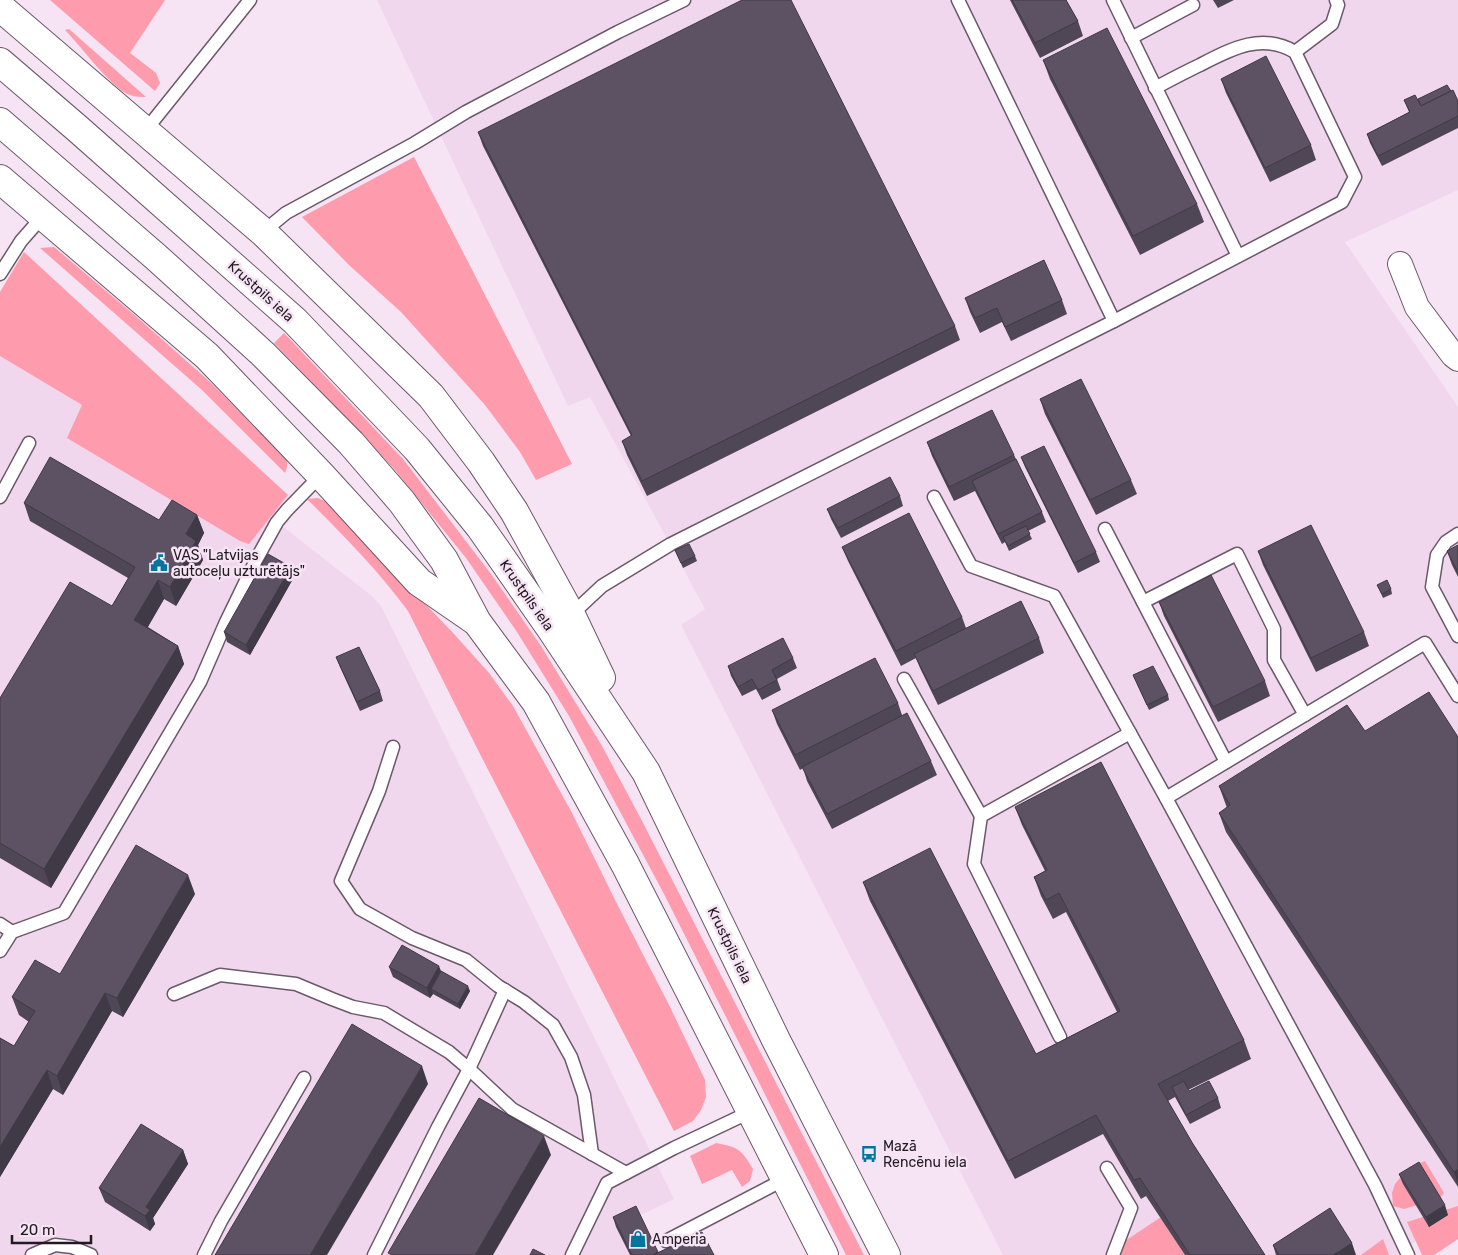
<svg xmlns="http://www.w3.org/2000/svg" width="1458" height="1255" viewBox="0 0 1458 1255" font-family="Rubik,sans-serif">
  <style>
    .built { fill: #f1d7ee }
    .green { fill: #fe9bad }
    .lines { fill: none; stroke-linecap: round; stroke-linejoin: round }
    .service-casing { stroke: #6a5968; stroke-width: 15 }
    .minor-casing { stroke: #6a5968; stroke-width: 26 }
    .secondary-casing { stroke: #6a5968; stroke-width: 30 }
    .service { stroke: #fff; stroke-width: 12 }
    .minor { stroke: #fff; stroke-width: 24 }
    .secondary { stroke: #fff; stroke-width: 28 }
    .wall { fill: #4f4756 }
    .shaded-wall { fill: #403946 }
    .building { fill: #5c5264; stroke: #403946 }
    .labels { text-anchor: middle; stroke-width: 5; stroke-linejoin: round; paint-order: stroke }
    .street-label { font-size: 14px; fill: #211b21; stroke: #f6e3f4 }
    .poi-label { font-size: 14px; fill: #211b21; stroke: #f6e3f4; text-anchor: start }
  </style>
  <rect width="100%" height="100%" fill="#f6e3f4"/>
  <g class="built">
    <path d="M377 0H1458V190L1345 242 1458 407V1212L1396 1255H1003L681 625 705 609 590 397 568 406Z"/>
    <path d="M0 356 277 522 373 597 381 606 674 1199 616 1227 630 1255H0Z"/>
  </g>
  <g class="green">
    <path d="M50 0H165L130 53 156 73 160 83 155 91Z"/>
    <path d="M69 29 146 97H147C141 97 135 97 130 95 112 89 81 46 65 30Z"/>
    <path d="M414 157 572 464 536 480 520 452 485 405 401 312 349 265 302 217Z"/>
    <path d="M54 247 138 318 209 381 287 458V467L285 473 202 390 40 248Z"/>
    <path d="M24 252 288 495 249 544 240 541 67 438 82 405 0 356V292Z"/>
    <path d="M284 333 403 459 491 574 541 646 602 746 641 819 864 1255H846L664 894 569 716 517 632 466 558 394 469 325 396 274 343Z"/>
    <path d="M318 498 329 503 454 634 489 673 513 706 572 813 616 902 669 1005 705 1080 706 1097 701 1110 693 1121 674 1131 480 754 408 611C378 570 343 535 307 499Z"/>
    <path d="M716 1143C738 1147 741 1149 753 1169L750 1181 742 1187 732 1170 702 1184 690 1156Z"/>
    <path d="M1425 1161 1444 1193 1440 1198 1404 1209 1393 1206 1392 1193 1395 1184 1409 1167Z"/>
    <path d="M1458 1206V1239L1434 1255H1422L1407 1222Z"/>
    <path d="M1161 1217 1185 1255H1117L1122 1243Z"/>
    <path d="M1383 1239 1389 1255H1361Z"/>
  </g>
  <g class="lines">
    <g class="service-casing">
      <g id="service">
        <path d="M1113 0 1238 256"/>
        <path d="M1131 38 1193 5"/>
        <path d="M1295 52 1332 24 1338 5 1336 0"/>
        <path d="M145 131 250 0"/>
        <path d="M263 232 286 213 415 143 466 112 618 32 684 0"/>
        <path d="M0 274 21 241 43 216"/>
        <path d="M1114 321 1342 202 1355 177 1295 52C1262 32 1231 49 1200 65 1185 72 1170 80 1155 88"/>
        <path d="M0 497 29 443"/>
        <path d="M934 497 971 566 1054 596 1166 798 1375 1185 1408 1255"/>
        <path d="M1105 529 1226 762"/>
        <path d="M1458 534 1446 542 1437 555 1432 587 1458 636"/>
        <path d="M1143 602 1237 554 1274 629V660L1305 715"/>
        <path d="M571 615 602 586 671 544 1114 321 958 0"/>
        <path d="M904 679 981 816 1130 733"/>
        <path d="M393 747 379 791 341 881 360 909 412 938 466 960 498 986 524 1002 553 1025 571 1057 584 1095 592 1154"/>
        <path d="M1166 798 1425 643 1458 696"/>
        <path d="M981 816 974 864 1060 1037"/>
        <path d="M0 924 12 932"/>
        <path d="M0 951 12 932 64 913 200 682 226 622 256 560 277 522 287 510 321 475"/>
        <path d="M174 994 220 975 296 984 332 999 353 1007 384 1013 449 1052 469 1069 512 1109 626 1173"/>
        <path d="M1107 1168 1131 1208 1113 1255"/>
        <path d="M666 1241 785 1179"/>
        <path d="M32 1255 55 1245 72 1247 91 1255"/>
        <path d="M204 1255 221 1221 304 1078"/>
        <path d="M374 1255 438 1127 469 1069 505 990"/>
        <path d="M572 1255 607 1183 674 1148 750 1112"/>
      </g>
    </g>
    <g class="minor-casing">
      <path id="minor" d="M1400 264 1417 307 1453 355 1458 359"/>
    </g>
    <g class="secondary-casing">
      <g id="secondary">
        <path d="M0 7 263 232 431 396 481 462 514 511 571 615 601 678"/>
        <path d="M0 62 78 129 295 321 417 449 480 527 551 629 646 772 776 1040 886 1255"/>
        <path d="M0 122 156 257 263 354 351 443 402 502 444 560 477 622 536 702 625 864 824 1255"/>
        <path d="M0 179 207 356 321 475 419 582 474 620"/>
      </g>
    </g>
    <use href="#service" class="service"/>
    <use href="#minor" class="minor"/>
    <use href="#secondary" class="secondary"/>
  </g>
  <g class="wall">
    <path d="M1010 0H1066L1078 21 1083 36 1040 58Z"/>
    <path d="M1213 0H1234L1218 8Z"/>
    <path d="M1043 60 1197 204 1204 222 1140 255 1050 79Z"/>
    <path d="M1221 79 1311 145 1316 160 1270 182 1226 93Z"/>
    <path d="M1451 91 1458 101V128L1382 166 1370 143 1367 134 1409 112 1404 100 1418 99Z"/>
    <path d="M478 132 955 326 960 340 647 496 627 455 622 441 631 436 483 146Z"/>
    <path d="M965 298 1062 300 1067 314 1011 341 1002 322 980 333 970 312Z"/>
    <path d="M1040 399 1131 480 1137 494 1096 515 1045 414Z"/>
    <path d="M927 442 1014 455 1042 512 1046 522 1028 531 1032 539 1009 551 1005 542 1002 544 975 491 954 501 932 456Z"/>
    <path d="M1021 457 1096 552 1100 562 1078 573 1025 467Z"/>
    <path d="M900 496 903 506 841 538 831 519 827 509Z"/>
    <path d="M24 503 159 520 197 515 204 533 198 545 203 560 176 606 164 599 148 627 178 646 184 664 51 888 0 858V698L112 606 128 578 30 521Z"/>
    <path d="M1458 545V577L1452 565 1447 551Z"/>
    <path d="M842 547 962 617 966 628 1039 638 1044 653 938 705 920 668 916 658 901 666 848 561Z"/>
    <path d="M675 550 695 556 697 561 683 568Z"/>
    <path d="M1258 551 1364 632 1369 646 1316 672 1263 565Z"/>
    <path d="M291 567 294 577 250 655 227 642 224 632Z"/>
    <path d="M1377 585 1391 589 1392 594 1383 598Z"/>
    <path d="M1159 602 1265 681 1270 696 1218 722 1164 616Z"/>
    <path d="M336 657 380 691 383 701 360 711 340 667Z"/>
    <path d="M793 658 797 668 777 679 781 690 762 700 756 689 742 696 731 676 728 666Z"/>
    <path d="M1133 675 1168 695 1169 700 1149 710Z"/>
    <path d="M898 703 902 715 931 761 937 775 832 829 807 781 803 768 800 770 777 724 772 710Z"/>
    <path d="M1365 731 1458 737V1187L1226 832 1219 813 1227 808 1219 786Z"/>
    <path d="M1015 807 1244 1040 1251 1059 1188 1090 1189 1091 1218 1098 1221 1108 1190 1124 1175 1097 1168 1101 1193 1144 1265 1255H1185L1146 1196 1141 1199 1103 1134 1015 1179 870 901 863 882 1036 1054 1117 1012 1066 912 1053 919 1041 896 1034 877 1045 871 1022 825Z"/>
    <path d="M195 894 123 1017 112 1011 63 1095 53 1089 0 1177V1038L14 1046 29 1022 19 1015 12 997 60 974Z"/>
    <path d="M389 967 441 971 470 991 460 1009 433 994 430 998 393 977Z"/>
    <path d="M183 1150 188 1164 153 1218 155 1224 150 1231 105 1202 99 1188Z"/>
    <path d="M1399 1174 1448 1215 1429 1227 1403 1184Z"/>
    <path d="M613 1217 658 1252 714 1255H630L616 1227Z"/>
    <path d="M1273 1245 1356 1255H1276Z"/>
  </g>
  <g class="shaded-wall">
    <path d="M197 515 204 533 198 545 203 560 176 606 170 587 186 534Z"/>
    <path d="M291 567 294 577 250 655 246 645Z"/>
    <path d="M158 580 164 599 141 638 134 620Z"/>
    <path d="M178 646 184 664 51 888 44 869Z"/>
    <path d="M188 875 195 894 123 1017 117 998Z"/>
    <path d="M439 966 443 976 431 989 433 994 430 998 427 988Z"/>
    <path d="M468 986 470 991 460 1009 458 1004Z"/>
    <path d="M105 993 112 1011 63 1095 57 1076Z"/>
    <path d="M422 1066 428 1084 327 1255H310Z"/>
    <path d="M47 1070 53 1089 0 1177V1147Z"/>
    <path d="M544 1136 551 1155 493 1255H475Z"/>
    <path d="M183 1150 188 1164 153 1218 155 1224 150 1231 145 1216 146 1207Z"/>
    <path d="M1458 1169V1184L1454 1172Z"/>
    <path d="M1445 1205 1448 1215 1429 1227 1426 1217Z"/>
    <path d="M1352 1243 1356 1255H1333Z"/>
  </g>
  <g class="building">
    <path d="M742 0H791L955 326 642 481 622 441 632 435 478 132Z"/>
    <path d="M1012 0H1066L1078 21 1035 43Z"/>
    <path d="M1107 28 1197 204 1133 236 1043 60Z"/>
    <path d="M1266 56 1311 145 1265 168 1221 79Z"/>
    <path d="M1447 85 1451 91 1421 106 1418 99Z"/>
    <path d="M1453 90 1458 101V116L1378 156 1367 134 1410 112 1404 100 1415 95 1421 106Z"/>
    <path d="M1044 260 1062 300 1005 327 997 308 975 318 965 298Z"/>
    <path d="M1081 379 1131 480 1090 500 1040 399Z"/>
    <path d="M992 410 1014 455 949 487 927 442Z"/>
    <path d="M1044 446 1096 552 1074 563 1021 457Z"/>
    <path d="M50 457 159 520 172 500 197 515 186 534 196 541 170 587 158 580 134 620 178 646 44 869 0 843V698L70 582 112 606 135 567 24 503Z"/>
    <path d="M1016 459 1042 512 998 534 972 481Z"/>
    <path d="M890 477 900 496 838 528 827 509Z"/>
    <path d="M909 513 962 617 896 651 842 547Z"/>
    <path d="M1311 525 1364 632 1311 658 1258 551Z"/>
    <path d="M1026 526 1030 534 1008 546 1003 537Z"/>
    <path d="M689 544 695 556 681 563 675 550Z"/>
    <path d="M1458 545V572L1447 551Z"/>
    <path d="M268 554 291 567 246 645 224 632Z"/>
    <path d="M1211 575 1265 681 1213 707 1159 602Z"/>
    <path d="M1387 580 1391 589 1382 594 1377 585Z"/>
    <path d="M1021 601 1039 638 933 691 914 654Z"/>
    <path d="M783 638 793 658 772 670 777 680 758 690 752 679 738 687 728 666Z"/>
    <path d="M359 647 380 691 357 702 336 657Z"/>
    <path d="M875 658 898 703 795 755 772 710Z"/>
    <path d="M1153 666 1168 695 1147 705 1133 675Z"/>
    <path d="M1429 692 1458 737V1169L1454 1172 1219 813 1230 805 1219 786 1347 705 1365 731Z"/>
    <path d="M907 713 931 761 827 814 802 767Z"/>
    <path d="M1101 762 1244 1040 1158 1084 1193 1144 1265 1255H1190L1140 1178 1134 1180 1096 1115 1008 1161 863 882 930 848 1036 1054 1120 1011 1059 893 1046 900 1034 877 1047 870 1015 807Z"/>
    <path d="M136 845 188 875 117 998 105 993 57 1076 47 1070 0 1147V1038L14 1046 35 1011 12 997 35 960 60 974Z"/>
    <path d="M402 945 439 966 427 988 389 967Z"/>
    <path d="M441 971 468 986 458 1004 431 989Z"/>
    <path d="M352 1024 422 1066 310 1255H215Z"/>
    <path d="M1184 1081 1189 1091 1209 1081 1218 1098 1186 1115 1172 1087Z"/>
    <path d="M479 1098 544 1136 475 1255H392L388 1253Z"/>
    <path d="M141 1124 183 1150 146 1207 150 1210 145 1216 99 1188Z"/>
    <path d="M1419 1162 1445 1205 1426 1217 1399 1174Z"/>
    <path d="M636 1206 658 1252 653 1255H632L613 1217Z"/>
    <path d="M1330 1208 1352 1243 1333 1255H1279L1273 1245Z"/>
    <path d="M702 1232 714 1255H653Z"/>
    <path d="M533 1249 545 1255H530Z"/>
  </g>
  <defs>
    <g id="civic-bare" transform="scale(1.35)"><path d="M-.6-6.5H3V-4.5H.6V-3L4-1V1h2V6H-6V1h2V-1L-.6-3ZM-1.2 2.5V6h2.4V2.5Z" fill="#00769f" stroke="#f6e3f4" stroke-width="2.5" paint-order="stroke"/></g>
    <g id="bus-bare" transform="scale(1.35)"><path d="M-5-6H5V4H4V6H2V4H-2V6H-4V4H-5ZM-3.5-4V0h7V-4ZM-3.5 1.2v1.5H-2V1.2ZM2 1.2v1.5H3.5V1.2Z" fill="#00769f" stroke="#f6e3f4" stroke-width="2.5" paint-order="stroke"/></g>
    <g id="shop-bare" transform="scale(1.35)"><path d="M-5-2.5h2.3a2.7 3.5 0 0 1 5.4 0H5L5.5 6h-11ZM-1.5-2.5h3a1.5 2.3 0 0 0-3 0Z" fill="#00769f" stroke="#f6e3f4" stroke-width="2.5" paint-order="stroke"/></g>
  </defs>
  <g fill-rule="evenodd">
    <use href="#civic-bare" x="159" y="563"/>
    <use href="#bus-bare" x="869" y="1154"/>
    <use href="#shop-bare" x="638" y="1239"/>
  </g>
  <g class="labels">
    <g class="street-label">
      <text transform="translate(261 291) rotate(42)" y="5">Krustpils iela</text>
      <text transform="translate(527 595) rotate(55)" y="5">Krustpils iela</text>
      <text transform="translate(730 945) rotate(64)" y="5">Krustpils iela</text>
    </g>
    <g class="poi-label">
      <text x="173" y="560">VAS "Latvijas<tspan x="173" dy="16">autoceļu uzturētājs"</tspan></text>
      <text x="883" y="1151">Mazā<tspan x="883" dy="16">Rencēnu iela</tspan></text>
      <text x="652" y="1244">Amperia</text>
    </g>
  </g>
  <path d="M12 1235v8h79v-8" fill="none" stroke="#211b21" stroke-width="2.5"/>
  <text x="20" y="1235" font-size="15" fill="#211b21" stroke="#f6e3f4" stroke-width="4" paint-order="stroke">20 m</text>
</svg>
